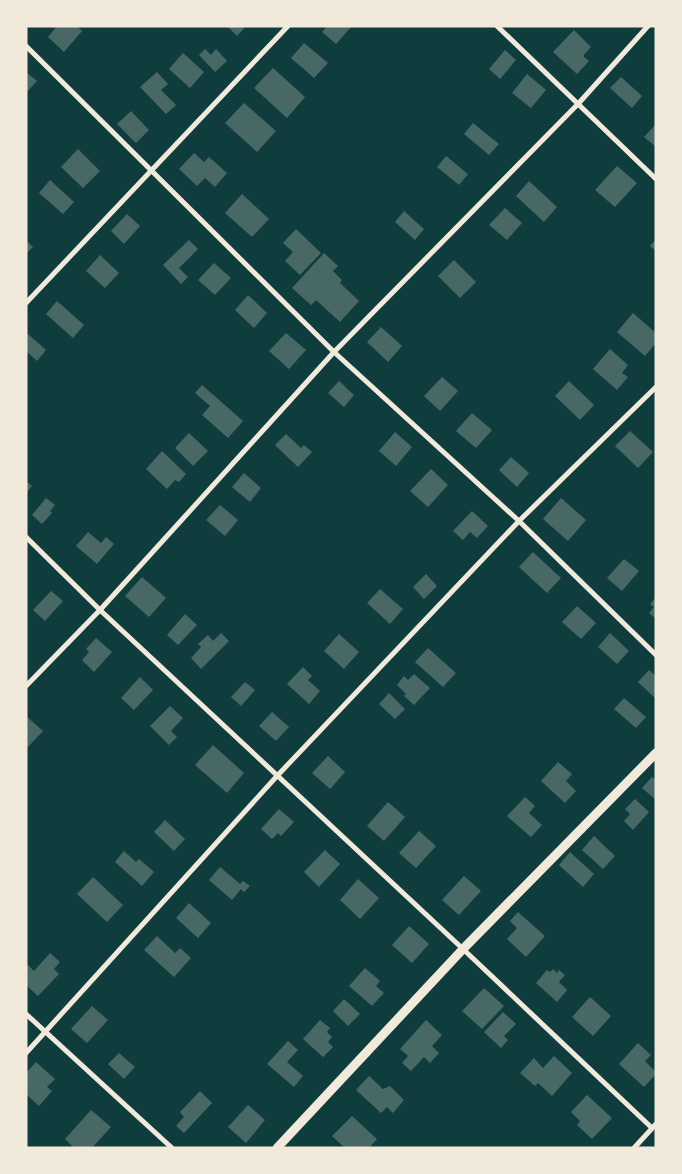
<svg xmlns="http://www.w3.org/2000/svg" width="682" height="1174" viewBox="0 0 682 1174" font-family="'Nunito Sans',sans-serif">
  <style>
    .building { fill: #486865 }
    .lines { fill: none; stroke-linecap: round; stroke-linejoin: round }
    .minor { stroke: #f1e9da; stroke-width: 5 }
    .tertiary { stroke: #f1e9da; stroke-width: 9 }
  </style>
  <rect width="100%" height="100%" fill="#0f3d3e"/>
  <g class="building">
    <path d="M57 26H77L82 31 64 52 48 37Z"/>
    <path d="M227 26H246L237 36Z"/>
    <path d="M327 26H352L336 44 322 32Z"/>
    <path d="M574 30 591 47 583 56 589 61 577 74 553 52Z"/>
    <path d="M304 43 328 63 314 78 291 58Z"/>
    <path d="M205 49 211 55 216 49 227 61 215 72 199 55Z"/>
    <path d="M505 50 516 60 500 79 489 69Z"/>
    <path d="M183 53 204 72 190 88 169 69Z"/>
    <path d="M273 68 305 97 287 118 254 88Z"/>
    <path d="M26 72 37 81 26 93Z"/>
    <path d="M157 72 168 84 161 90 176 105 166 114 140 87Z"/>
    <path d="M527 74 546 90 531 108 512 93Z"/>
    <path d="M621 77 642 96 632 108 610 88Z"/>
    <path d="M244 103 276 131 257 152 225 123Z"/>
    <path d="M131 111 149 130 136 143 117 124Z"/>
    <path d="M473 123 499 144 489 155 464 134Z"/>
    <path d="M656 124V147L644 137Z"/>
    <path d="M78 149 100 171 83 188 61 167Z"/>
    <path d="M194 153 204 162 209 157 227 173 215 187 205 178 197 186 179 169Z"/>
    <path d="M446 156 468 174 459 185 437 167Z"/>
    <path d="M617 166 637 183 615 207 595 190Z"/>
    <path d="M50 180 74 202 63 214 39 193Z"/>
    <path d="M529 181 557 207 544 222 516 196Z"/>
    <path d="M242 194 269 219 252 237 225 213Z"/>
    <path d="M505 208 522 223 507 240 489 225Z"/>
    <path d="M404 211 424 229 415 240 395 222Z"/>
    <path d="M127 214 140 226 124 244 111 231Z"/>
    <path d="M296 229 321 253 300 275 285 261 293 252 283 243Z"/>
    <path d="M656 239V251L650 246Z"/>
    <path d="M26 240 33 247 26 254Z"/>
    <path d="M189 240 198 249 179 268 188 277 181 284 163 265Z"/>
    <path d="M324 253 338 266 333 271 342 280 340 283 359 301 340 322 316 300 311 305 292 288Z"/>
    <path d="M100 255 119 273 105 288 86 271Z"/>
    <path d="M454 260 476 282 460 298 438 276Z"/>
    <path d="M214 263 231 278 215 295 198 280Z"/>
    <path d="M248 295 267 313 254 328 235 310Z"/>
    <path d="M57 301 84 325 73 338 46 314Z"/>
    <path d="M633 313 656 333V343L645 356 617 332Z"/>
    <path d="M381 327 402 346 388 362 367 342Z"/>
    <path d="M286 333 306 350 289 369 269 351Z"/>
    <path d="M28 334 46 350 37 361 26 351V336Z"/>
    <path d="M610 349 628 365 622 373 628 377 617 390 593 369Z"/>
    <path d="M442 377 458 391 440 411 424 396Z"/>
    <path d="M339 381 354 395 344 407 328 393Z"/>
    <path d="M569 381 594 405 580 420 555 396Z"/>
    <path d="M202 385 243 421 228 438 202 415 210 406 195 393Z"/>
    <path d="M472 413 492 430 476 448 456 431Z"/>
    <path d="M630 431 653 452 638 468 615 446Z"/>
    <path d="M395 432 412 447 396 466 379 451Z"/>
    <path d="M189 433 208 451 193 466 175 448Z"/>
    <path d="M286 434 301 448 304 445 312 452 298 467 275 445Z"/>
    <path d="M162 451 186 474 179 482 175 480 167 489 146 469Z"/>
    <path d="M511 457 529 473 517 487 499 470Z"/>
    <path d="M431 469 448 485 428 507 410 491Z"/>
    <path d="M244 473 261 488 250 502 232 487Z"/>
    <path d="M26 481 32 486 26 493Z"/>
    <path d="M46 498 55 505 50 511 52 513 42 524 32 515Z"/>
    <path d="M561 498 586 520 568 541 543 519Z"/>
    <path d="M220 505 238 520 225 536 206 520Z"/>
    <path d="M472 511 488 526 477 538 470 532 463 540 453 531Z"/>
    <path d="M88 532 101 543 106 537 114 544 97 564 76 546Z"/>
    <path d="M533 552 561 578 547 593 519 567Z"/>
    <path d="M624 559 639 571 622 591 607 578Z"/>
    <path d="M426 574 437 586 424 599 413 587Z"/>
    <path d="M142 577 166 598 149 617 125 596Z"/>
    <path d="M380 589 403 609 390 624 367 603Z"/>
    <path d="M51 591 63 601 45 621 33 610Z"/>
    <path d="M656 597V619L649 613 654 607 650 604Z"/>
    <path d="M577 606 596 623 581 639 562 622Z"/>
    <path d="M185 614 197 625 178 645 167 635Z"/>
    <path d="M221 633 229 641 201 669 191 658 201 647 198 644 208 635 213 641Z"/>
    <path d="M610 633 629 651 617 664 598 647Z"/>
    <path d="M339 634 359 652 344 669 324 651Z"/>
    <path d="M96 638 112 652 94 672 82 660 89 652 86 649Z"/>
    <path d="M428 648 456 673 443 687 415 662Z"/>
    <path d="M303 667 312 676 308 680 320 691 309 704 287 684Z"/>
    <path d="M649 670 656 676V699L638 682Z"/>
    <path d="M414 674 430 688 414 705 404 696 406 694 397 685 404 676 408 680Z"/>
    <path d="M140 677 153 690 134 710 121 698Z"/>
    <path d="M245 682 255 690 241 706 231 697Z"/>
    <path d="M389 693 405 709 395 719 379 704Z"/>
    <path d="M624 698 646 717 636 728 614 709Z"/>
    <path d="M170 706 183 718 171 731 177 737 169 745 150 726Z"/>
    <path d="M272 712 289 727 276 741 259 726Z"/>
    <path d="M26 716 43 731 28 747 26 745Z"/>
    <path d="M213 745 244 773 227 793 195 765Z"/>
    <path d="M328 756 345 772 330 789 312 773Z"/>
    <path d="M558 762 572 774 566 781 576 791 565 803 541 781Z"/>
    <path d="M652 777 656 780V800L642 788Z"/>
    <path d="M525 797 535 806 529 813 542 825 531 837 507 816Z"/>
    <path d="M635 799 649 812 633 830 624 821 630 814 625 809Z"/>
    <path d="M388 802 405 817 384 841 367 826Z"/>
    <path d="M279 809 294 822 281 836 278 833 272 839 261 829Z"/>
    <path d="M165 820 185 839 174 851 154 832Z"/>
    <path d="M419 831 436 846 416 868 399 853Z"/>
    <path d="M594 836 615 856 603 869 582 850Z"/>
    <path d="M325 850 340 864 319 887 304 872Z"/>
    <path d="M124 851 136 862 139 859 154 872 142 886 115 862Z"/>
    <path d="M570 852 594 874 583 887 559 865Z"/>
    <path d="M220 867 240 884 243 881 250 886 244 892 241 889 232 900 209 880Z"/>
    <path d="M464 876 481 891 459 915 442 900Z"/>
    <path d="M93 877 123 905 107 922 77 894Z"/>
    <path d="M358 879 379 898 360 919 340 900Z"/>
    <path d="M189 903 211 923 198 938 176 918Z"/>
    <path d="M518 912 545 936 526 957 507 939 517 928 510 921Z"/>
    <path d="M409 926 429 944 412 963 392 945Z"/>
    <path d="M157 936 175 953 180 948 191 958 174 977 144 950Z"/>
    <path d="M50 953 60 962 54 969 59 974 38 996 26 985V966L28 965 34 971Z"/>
    <path d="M365 968 380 981 376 986 384 993 372 1006 349 986Z"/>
    <path d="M553 969 557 973 559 970 565 975 559 982 567 990 557 1002 536 983 547 970 550 972Z"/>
    <path d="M484 988 504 1006 482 1029 462 1011Z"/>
    <path d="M590 997 611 1016 593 1036 572 1017Z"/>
    <path d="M344 999 360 1014 348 1026 333 1011Z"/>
    <path d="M92 1006 108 1020 87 1043 71 1029Z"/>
    <path d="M503 1012 516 1024 504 1036 508 1040 501 1048 484 1032Z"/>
    <path d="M320 1020 330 1028 327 1032 332 1037 328 1042 333 1047 323 1057 303 1039Z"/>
    <path d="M426 1020 442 1035 432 1046 439 1053 430 1063 424 1057 411 1071 402 1063 408 1056 400 1049Z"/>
    <path d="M288 1041 298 1050 287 1062 303 1076 294 1087 267 1064Z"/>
    <path d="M638 1043 651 1055 645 1061 656 1072V1074L644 1087 619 1064Z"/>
    <path d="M119 1053 135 1067 124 1079 108 1064Z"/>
    <path d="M554 1056 572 1073 552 1096 538 1083 535 1086 520 1073 534 1058 543 1068Z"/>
    <path d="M36 1062 55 1079 47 1087 52 1091 39 1106 26 1094V1073Z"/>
    <path d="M369 1076 383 1089 390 1086 404 1100 393 1113 387 1107 381 1113 356 1090Z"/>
    <path d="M200 1091 212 1103 184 1133 176 1126 184 1117 180 1112Z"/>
    <path d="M587 1095 612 1118 592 1139 577 1125 580 1121 571 1112Z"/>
    <path d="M248 1105 265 1120 246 1143 228 1127Z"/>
    <path d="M91 1110 111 1127 92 1148H74L65 1139Z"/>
    <path d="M352 1116 377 1139 369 1148H345L332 1136Z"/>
  </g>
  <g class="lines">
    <g class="minor">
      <path d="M497 26 656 179"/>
      <path d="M26 46 334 352 519 521 656 655"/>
      <path d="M26 303 288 26"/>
      <path d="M26 537 100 610 463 949 652 1128"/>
      <path d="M26 686 100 610 334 352 578 104 648 26"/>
      <path d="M26 1014 172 1148"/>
      <path d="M26 1053 277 776 519 521 656 387"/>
      <path d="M634 1148 656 1124"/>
    </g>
    <path class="tertiary" d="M277 1148 463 949 656 753"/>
  </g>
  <rect width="682" height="1174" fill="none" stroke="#f1e9da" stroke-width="55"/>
</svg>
